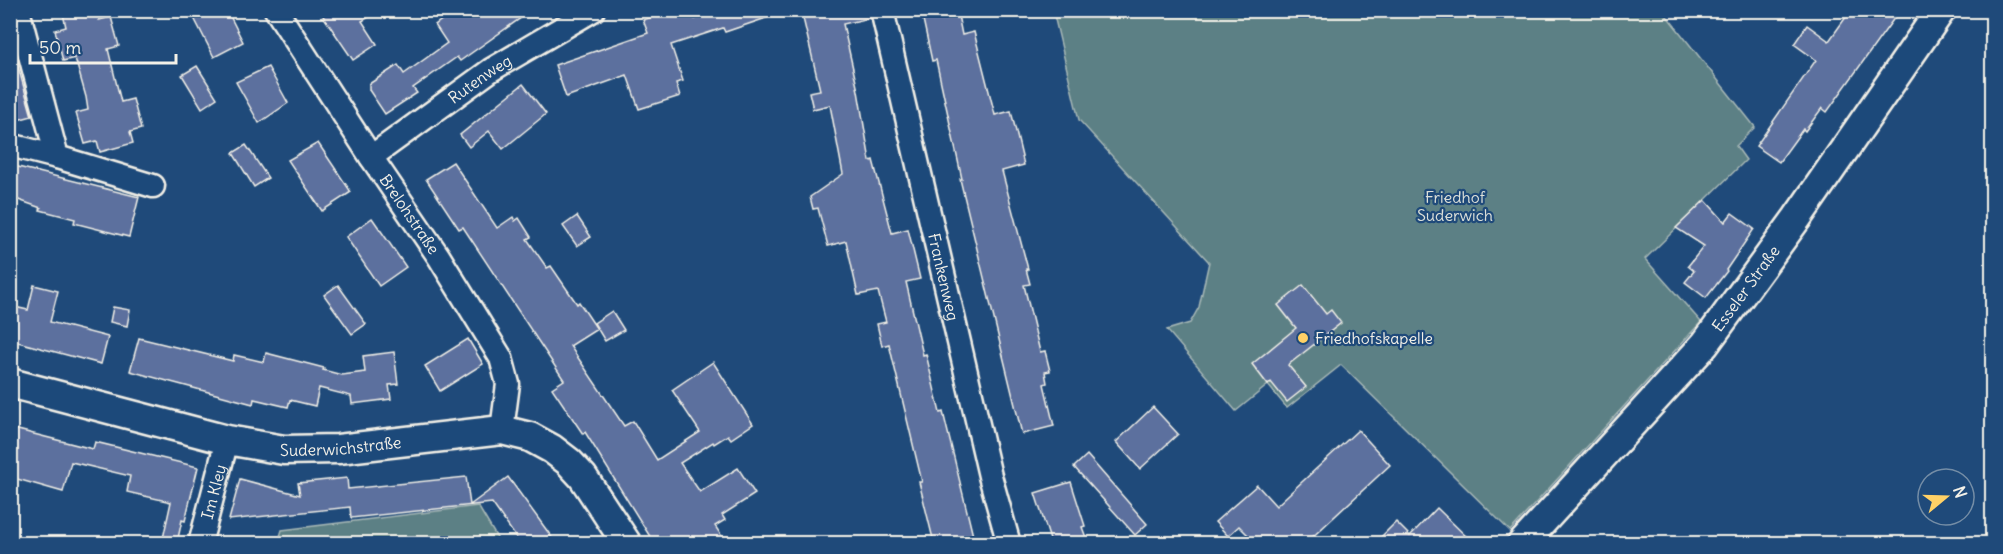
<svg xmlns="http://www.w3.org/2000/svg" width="2003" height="554" viewBox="0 0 2003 554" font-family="Delius,sans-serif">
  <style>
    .green { fill: #5c8085; stroke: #a8b8b6; stroke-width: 1.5 }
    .building { fill: #5b6f9e; stroke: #f4f1e8; stroke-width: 1.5 }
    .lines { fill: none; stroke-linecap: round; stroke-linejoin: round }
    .minor-casing { stroke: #f4f1e8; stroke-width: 27 }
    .major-casing { stroke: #f4f1e8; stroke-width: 33 }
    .minor { stroke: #1f4a7a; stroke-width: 22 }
    .major { stroke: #1f4a7a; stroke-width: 28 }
    .poi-dot { fill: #ffd166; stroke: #1f4a7a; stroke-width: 2 }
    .labels { text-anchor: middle; stroke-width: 4.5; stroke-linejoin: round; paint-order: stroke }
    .street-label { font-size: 16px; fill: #f4f1e8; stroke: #1f4a7a }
    .park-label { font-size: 16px; fill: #dde0d9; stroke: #1f4a7a }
    .poi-label { font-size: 16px; fill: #f4f1e8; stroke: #1f4a7a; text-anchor: start }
  </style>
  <rect width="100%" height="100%" fill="#1f4a7a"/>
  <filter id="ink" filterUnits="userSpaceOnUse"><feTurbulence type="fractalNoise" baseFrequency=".0167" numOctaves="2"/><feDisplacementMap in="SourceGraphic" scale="12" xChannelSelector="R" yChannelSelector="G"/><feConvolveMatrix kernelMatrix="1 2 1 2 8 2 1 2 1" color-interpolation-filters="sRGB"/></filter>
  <g filter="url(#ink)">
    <g class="green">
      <path d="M1053 11H1663L1755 127 1736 146 1746 160 1645 259 1701 322 1510 531 1341 365 1287 408 1268 385 1236 411 1167 330 1190 323 1199 307 1209 262 1079 120Z"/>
      <path d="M478 506 500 543H278L282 530Z"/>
    </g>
    <g class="building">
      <path d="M78 10H96L99 20 111 17 119 46 108 49 121 102 133 99 141 129 130 132 133 143 100 152 97 141 85 144 76 113 88 110 86 97 75 58 63 61 55 30 66 27 63 14Z"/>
      <path d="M190 10H227L243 42 214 57Z"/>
      <path d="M319 10H381L362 21 377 44 353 60Z"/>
      <path d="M455 10H532L460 61 457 57 413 88 417 93 385 114 369 90V84L398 65 404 74 447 43 435 25Z"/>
      <path d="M672 10H693L695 19 720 10H780L781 13 725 32 723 28 671 45 683 81 676 83 680 96 639 109 627 75 566 97 555 65 648 33 643 20Z"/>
      <path d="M813 10H869L870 18 843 24 858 91 870 161 873 160 892 233 908 229 920 279 906 282 923 355 926 354 940 413 943 412 973 536 944 543H934L919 482H922L889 344 882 346 877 324 886 322 878 291 858 295 846 241 828 246 818 208 813 209 810 197 843 174 830 105 813 109 809 92 820 90 803 18Z"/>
      <path d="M921 10H957L962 35 974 32 995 115 1011 111 1024 165 1002 171 1028 269H1026L1030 284 1024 285 1040 352 1045 351 1050 371 1045 372 1047 383 1044 384 1054 426 1022 434 960 179H962L936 60 932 61Z"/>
      <path d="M1851 10H1900L1827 112 1822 108 1805 131 1803 129 1779 162 1756 146 1816 60 1794 44 1807 25 1829 41Z"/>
      <path d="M15 56 32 116 10 122V57Z"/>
      <path d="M197 66 217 98 202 108 182 75Z"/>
      <path d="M268 67 288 103 259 123 236 82Z"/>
      <path d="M523 84 546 114 503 149 489 131 469 147 460 135Z"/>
      <path d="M318 143 351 192 322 211 288 160Z"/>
      <path d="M246 145 268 178 254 187 233 153Z"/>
      <path d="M453 162 497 228 513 217 515 221 519 218 531 237 527 239 547 268 551 266 577 304 579 302 597 329 570 346 624 426 633 421 657 460 700 432 672 390 713 362 753 424 731 439 728 435 714 444 713 442 680 463 700 492 738 468 755 494 722 515 725 520 715 526 723 538 714 543H654L585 432 583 434 552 388 564 380 463 227 459 229 426 179Z"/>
      <path d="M10 165 139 197 129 237 74 223 75 219 40 210 41 208 10 197Z"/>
      <path d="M1705 200 1725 222 1732 213 1754 229 1726 270 1727 271 1706 298 1685 282 1694 271 1688 266 1704 246 1676 228Z"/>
      <path d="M577 216 591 237 577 246 563 226Z"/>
      <path d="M372 218 406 267 379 286 346 237Z"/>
      <path d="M34 285 58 291 50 322 108 337 101 364 10 340V306L28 310Z"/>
      <path d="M338 285 366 324 352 334 324 295Z"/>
      <path d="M1303 285 1326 314 1331 310 1341 323 1288 365 1306 387 1287 402 1271 382 1268 385 1252 364 1296 328 1278 305Z"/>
      <path d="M113 307 130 310 127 326 110 322Z"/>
      <path d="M612 311 624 330 605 341 594 323Z"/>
      <path d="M139 338 233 361 234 355 264 362 266 353 324 368 323 370 342 375 365 372 363 356 394 352 398 384 389 385 391 399 352 404 351 396 319 388 315 406 290 400 288 407 254 399 253 404 130 371Z"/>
      <path d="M468 339 483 364 440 391 425 366Z"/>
      <path d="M1153 407 1178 434 1140 469 1116 442Z"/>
      <path d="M10 428 93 449 95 442 198 467 185 521 182 520 177 543H162L171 502 127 492 130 476 71 462 63 492 10 477Z"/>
      <path d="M1358 430 1390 465 1306 543H1256L1239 526 1228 536 1215 522 1257 485 1276 506Z"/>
      <path d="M1087 455 1147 524 1135 535 1074 467Z"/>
      <path d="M466 477 470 505 508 477 556 543H520L492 503 351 518 350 507 229 520 240 479 300 495 298 483 347 478 348 489Z"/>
      <path d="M1071 482 1085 526 1082 527 1088 543H1051L1035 493Z"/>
      <path d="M1437 508 1473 543H1375L1396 522 1410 536Z"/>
    </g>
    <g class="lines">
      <g class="minor-casing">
        <g id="minor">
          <path id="s1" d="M276 10 371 157 439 257 501 358 508 384 502 430"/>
          <path id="s2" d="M882 10 990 476 1009 544"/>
          <path d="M10 145 57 157 18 10"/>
          <path d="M57 157 153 186"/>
          <path id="s3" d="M371 157 491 70 593 10"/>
          <path id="s4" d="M200 544 227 440"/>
        </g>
      </g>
      <g class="major-casing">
        <g id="major">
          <path id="s5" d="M10 383 227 440 284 450 338 449 502 430 530 437 552 449 569 462 583 477 627 544"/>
          <path id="s6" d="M1522 544 1705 344 1797 218 1941 10"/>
        </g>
      </g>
      <use href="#minor" class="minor"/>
      <use href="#major" class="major"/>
    </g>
  </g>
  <circle class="poi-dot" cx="1303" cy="338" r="6"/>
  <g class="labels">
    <g class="street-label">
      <text dy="6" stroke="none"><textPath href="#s3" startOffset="134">Rutenweg</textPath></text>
      <text dy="6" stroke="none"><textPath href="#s1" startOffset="244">Brelohstraße</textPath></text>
      <text dy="6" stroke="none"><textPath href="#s2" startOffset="274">Frankenweg</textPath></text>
      <text dy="6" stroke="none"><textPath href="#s6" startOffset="340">Esseler Straße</textPath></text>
      <text dy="6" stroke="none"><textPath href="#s5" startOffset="339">Suderwichstraße</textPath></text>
      <text dy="6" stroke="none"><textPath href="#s4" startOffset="54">Im Kley</textPath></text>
    </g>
    <g class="park-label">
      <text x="1455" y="203">Friedhof<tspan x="1455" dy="18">Suderwich</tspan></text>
    </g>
    <g class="poi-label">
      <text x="1315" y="344">Friedhofskapelle</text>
    </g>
  </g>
  <rect width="2003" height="554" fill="none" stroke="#1f4a7a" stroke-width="36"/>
  <rect x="18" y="18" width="1967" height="518" fill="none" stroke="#f4f1e8" stroke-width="2" filter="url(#ink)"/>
  <g transform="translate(1946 497) rotate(71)"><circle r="28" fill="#1f4a7a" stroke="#748da6" stroke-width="1.5"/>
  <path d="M0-4.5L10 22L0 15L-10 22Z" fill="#ffd166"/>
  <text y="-9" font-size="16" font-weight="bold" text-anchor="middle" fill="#f4f1e8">N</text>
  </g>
  <path d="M30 54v9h146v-9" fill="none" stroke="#f4f1e8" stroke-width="3"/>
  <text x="39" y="54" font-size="18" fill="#f4f1e8" stroke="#1f4a7a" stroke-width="4.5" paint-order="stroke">50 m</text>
</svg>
